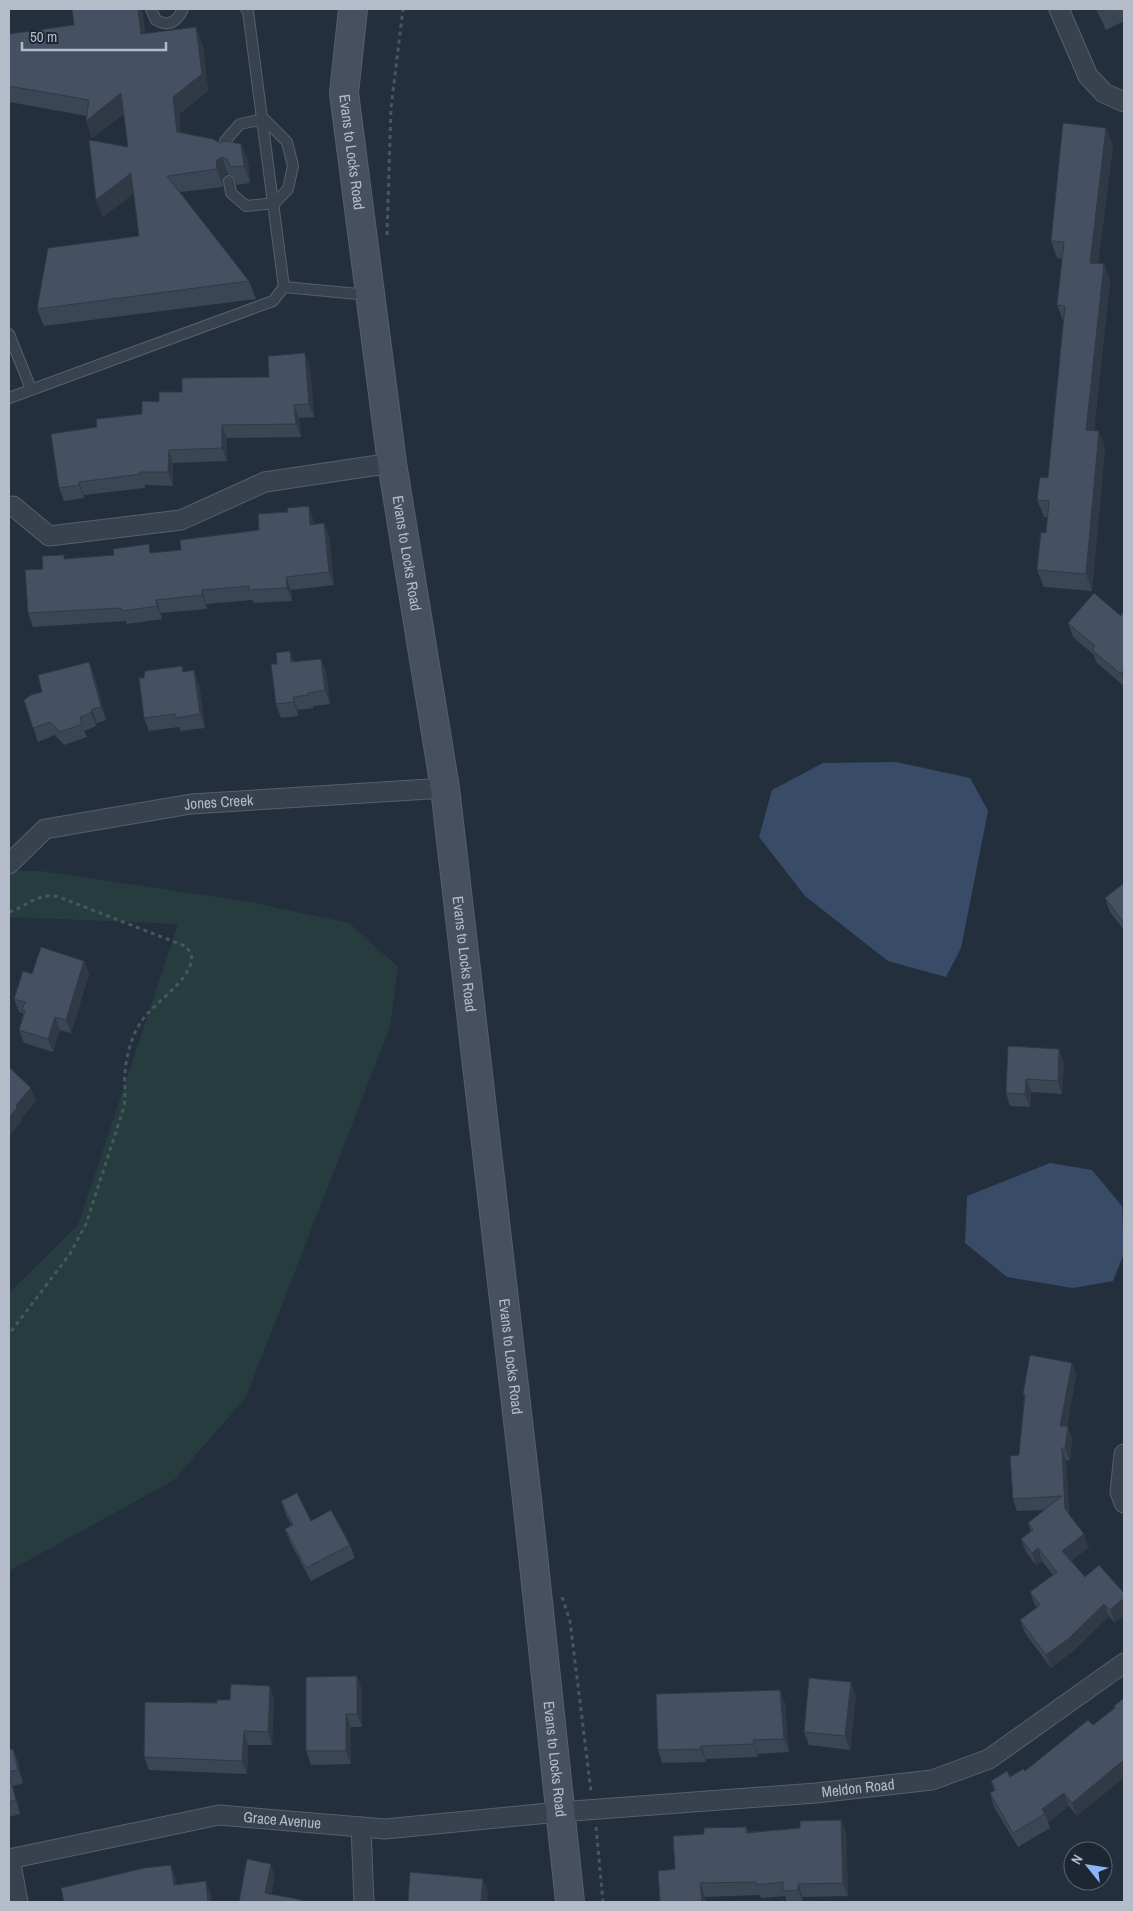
<svg xmlns="http://www.w3.org/2000/svg" width="1133" height="1911" viewBox="0 0 1133 1911" font-family="'Archivo Narrow',sans-serif">
  <style>
    .green { fill: #263c3f }
    .water { fill: #394c67 }
    .lines { fill: none; stroke-linecap: round; stroke-linejoin: round }
    .lane-casing { stroke: #565f6c; stroke-width: 12 }
    .street-casing { stroke: #565f6c; stroke-width: 21 }
    .secondary-casing { stroke: #565f6c; stroke-width: 30 }
    .path { stroke: #44595c; stroke-width: 3; stroke-dasharray: 4 4; stroke-linecap: butt }
    .lane { stroke: #38414e; stroke-width: 10 }
    .street { stroke: #38414e; stroke-width: 19 }
    .secondary { stroke: #465061; stroke-width: 28 }
    .wall { fill: #3b4654 }
    .shaded-wall { fill: #303945 }
    .building { fill: #455162; stroke: #303945 }
    .labels { text-anchor: middle; stroke-width: 4; stroke-linejoin: round; paint-order: stroke }
    .street-label { font-size: 15px; fill: #b4bcc9; stroke: #1d2633 }
  </style>
  <rect width="100%" height="100%" fill="#242f3e"/>
  <path class="green" d="M9 871H41L251 902 349 923 398 967 390 1027 246 1397 174 1480 9 1571V1293L78 1225 178 924 9 917Z"/>
  <g class="water">
    <path d="M896 762 970 778 988 811 961 948 946 977 888 961 805 896 759 837 772 790 823 763Z"/>
    <path d="M1050 1163 1092 1170 1122 1206 1124 1253 1113 1281 1073 1288 1007 1277 965 1243 967 1196Z"/>
  </g>
  <g class="lines">
    <g class="lane-casing">
      <g id="lane">
        <path d="M151 9 156 20C169 27 177 22 183 9"/>
        <path d="M246 9 248 11 284 287 369 295"/>
        <path d="M226 153 225 141 240 124 264 119 287 142 293 166 288 189 275 203 246 206 231 193 229 181"/>
        <path d="M9 334 31 389"/>
        <path d="M9 398 273 301 284 287"/>
      </g>
    </g>
    <g class="street-casing">
      <g id="street">
        <path d="M1059 9 1088 76 1104 93 1124 102"/>
        <path d="M13 506 49 536 181 520 265 482 392 463"/>
        <path id="s1" d="M9 864 45 829 191 804 445 788"/>
        <path d="M1124 1454 1120 1492 1124 1503"/>
        <path d="M361 1827 364 1902"/>
        <path id="s2" d="M9 1859 219 1815 385 1829 559 1812 816 1793 932 1780 989 1759 1124 1663"/>
        <path d="M10 1859 18 1902"/>
      </g>
    </g>
    <g class="secondary-casing">
      <g id="secondary">
        <path id="s3" d="M353 9 344 93 392 463 445 788 527 1499 570 1902"/>
      </g>
    </g>
    <g class="path">
      <path d="M387 235 391 108 403 9"/>
      <path d="M9 912C28 906 38 892 59 897L185 946 191 953 192 960C185 986 156 1000 141 1022 132 1035 126 1056 125 1073 124 1085 126 1095 124 1107L86 1224 70 1254 9 1334"/>
      <path d="M562 1597 570 1621 591 1791"/>
      <path d="M596 1827 603 1902"/>
    </g>
    <use href="#lane" class="lane"/>
    <use href="#street" class="street"/>
    <use href="#secondary" class="secondary"/>
  </g>
  <g class="wall">
    <path d="M72 9H142L145 34 203 45 208 91 179 114 181 133 220 143 241 144 248 161 250 183 237 185 234 177 228 174 223 178V187L180 192 249 281 256 299 44 326 37 309 139 236 134 193 103 217 96 200 128 147 124 114 92 138 86 121 87 116 9 102V34L74 25Z"/>
    <path d="M1096 9H1124V21L1106 30Z"/>
    <path d="M1113 145 1098 263 1104 264 1110 281 1094 430 1105 448 1092 591 1044 587 1037 570 1046 533 1048 517H1044L1037 500 1048 478 1064 323 1057 305 1062 259 1057 258 1051 241Z"/>
    <path d="M310 367 314 417 299 418 301 437 227 438V461L173 463V486L145 485V488L84 495V498L64 501 59 488 97 427 142 414 159 402 182 392 269 377Z"/>
    <path d="M313 519 314 524 324 523 329 536 334 585 291 590 292 601 254 603 252 600 206 604 207 609 161 613 162 619 127 624 126 621 33 627 28 613 43 569 65 559 152 553 181 550 259 530Z"/>
    <path d="M1124 611V686L1097 663 1093 654 1073 637 1068 623 1121 616Z"/>
    <path d="M290 651 294 662 321 659 326 672 330 704 313 706V708L298 710V716L281 718 276 704Z"/>
    <path d="M89 662 94 675 106 720 97 723 96 726 84 731 87 737 64 745 55 735 38 742 24 700 42 692Z"/>
    <path d="M184 672 199 684 205 728 181 731 179 727 149 731 144 718Z"/>
    <path d="M1124 883V930L1110 912 1105 898Z"/>
    <path d="M84 961 89 974 71 1033 60 1030 53 1052 24 1043 19 1030 23 1015V1013L19 1012 14 999 32 974Z"/>
    <path d="M1008 1046 1064 1062 1062 1094 1031 1092 1030 1107 1010 1106 1006 1093Z"/>
    <path d="M1072 1363 1076 1375 1067 1426 1072 1439 1070 1461 1066 1460 1069 1515 1089 1547 1071 1561 1085 1577 1099 1565 1115 1623 1109 1616 1073 1651 1051 1668 1025 1633 1020 1620 1037 1608 1035 1605 1030 1592 1053 1575 1042 1561 1036 1565 1026 1552 1021 1539 1031 1532 1028 1523 1044 1510 1017 1511 1013 1499 1019 1455 1024 1398 1023 1394Z"/>
    <path d="M281 1501 350 1545 355 1558 311 1581 290 1542 285 1529 291 1525 286 1515Z"/>
    <path d="M362 1689V1727H351V1764L311 1765 306 1751Z"/>
    <path d="M780 1690 785 1704 789 1752 758 1754V1757L706 1759V1762L662 1763 658 1750Z"/>
    <path d="M856 1696 850 1750 809 1745 804 1732Z"/>
    <path d="M1124 1698 1077 1816 1069 1806 1048 1822 1050 1828 1018 1847 994 1807 990 1793 994 1790 991 1781 1010 1777 1025 1771 1093 1725 1114 1708V1706Z"/>
    <path d="M274 1699 272 1745H248L247 1774 149 1770 144 1757 217 1703 230 1700Z"/>
    <path d="M13 1749 18 1762 23 1783 13 1786 20 1814 9 1817V1750Z"/>
    <path d="M841 1820 846 1833 848 1896 803 1897V1902H787L785 1896 761 1898 760 1895 705 1897 675 1869 704 1834 746 1827 748 1832 800 1828Z"/>
  </g>
  <g class="shaded-wall">
    <path d="M138 9H142L148 52 141 34Z"/>
    <path d="M196 27 203 45 208 91 179 114 183 150 177 132 173 97Z"/>
    <path d="M121 93 127 111 92 138 86 121Z"/>
    <path d="M1106 128 1113 145 1096 280 1090 263Z"/>
    <path d="M241 144 248 161 250 183 244 166Z"/>
    <path d="M222 157 228 174 223 178V187L217 169 216 161Z"/>
    <path d="M131 173 138 190 103 217 96 200Z"/>
    <path d="M1104 264 1110 281 1092 447 1086 430Z"/>
    <path d="M305 353 310 367 314 417 309 404Z"/>
    <path d="M294 405 299 418 301 437 296 424Z"/>
    <path d="M222 425 227 438V461L222 448Z"/>
    <path d="M1099 431 1105 448 1092 591 1086 574Z"/>
    <path d="M169 450 173 463V486L168 472Z"/>
    <path d="M79 482 84 495V498L79 485Z"/>
    <path d="M309 506 313 519 315 538 310 525Z"/>
    <path d="M324 523 329 536 334 585 329 572Z"/>
    <path d="M286 577 291 590 292 601 287 588Z"/>
    <path d="M202 590 206 604 207 609 202 595Z"/>
    <path d="M156 600 161 613 162 619 157 606Z"/>
    <path d="M290 651 295 664 291 662Z"/>
    <path d="M321 659 326 672 330 704 325 690Z"/>
    <path d="M89 662 94 675 106 720 101 707Z"/>
    <path d="M1124 669V684L1121 674Z"/>
    <path d="M194 670 199 684 205 728 200 714Z"/>
    <path d="M293 697 298 710V716L294 702Z"/>
    <path d="M92 709 97 723 96 726 91 713Z"/>
    <path d="M84 961 89 974 71 1033 66 1020Z"/>
    <path d="M55 1017 60 1030 53 1052 48 1039Z"/>
    <path d="M1059 1049 1064 1062 1062 1094 1058 1081Z"/>
    <path d="M1026 1079 1031 1092 1030 1107 1025 1094Z"/>
    <path d="M31 1088 36 1101 21 1119 22 1121 9 1136V1117L16 1105Z"/>
    <path d="M1072 1363 1076 1375 1065 1438 1060 1426Z"/>
    <path d="M1068 1426 1072 1439 1070 1461 1065 1448Z"/>
    <path d="M1062 1448 1066 1460 1070 1522 1065 1509Z"/>
    <path d="M1084 1534 1089 1547 1067 1564 1062 1551Z"/>
    <path d="M1038 1548 1042 1561 1036 1565 1032 1553Z"/>
    <path d="M1124 1598V1615L1115 1623 1110 1610Z"/>
    <path d="M1104 1604 1109 1616 1073 1651 1051 1668 1046 1655Z"/>
    <path d="M357 1676 362 1689V1727L357 1714Z"/>
    <path d="M851 1682 856 1696 850 1750 845 1736Z"/>
    <path d="M270 1686 274 1699 272 1745 268 1732Z"/>
    <path d="M780 1690 785 1704 789 1752 784 1739Z"/>
    <path d="M346 1714 351 1727V1764L346 1751Z"/>
    <path d="M244 1731 248 1745 247 1774 242 1761Z"/>
    <path d="M753 1740 758 1754V1757L754 1744Z"/>
    <path d="M701 1746 706 1759V1762L701 1749Z"/>
    <path d="M13 1749 18 1762 23 1783 18 1770Z"/>
    <path d="M1124 1760V1778L1077 1816 1072 1803Z"/>
    <path d="M9 1774 13 1786 20 1814 16 1800Z"/>
    <path d="M1064 1793 1069 1806 1048 1822 1045 1814 1042 1809Z"/>
    <path d="M841 1820 846 1833 848 1896 843 1883Z"/>
    <path d="M271 1864 275 1877 270 1902 265 1893Z"/>
    <path d="M171 1865 176 1878 179 1898 174 1885Z"/>
    <path d="M483 1879 488 1892 487 1902H481Z"/>
    <path d="M206 1881 211 1894 212 1902H208Z"/>
    <path d="M700 1883 705 1897 706 1902H702Z"/>
    <path d="M798 1884 803 1897V1902L798 1890Z"/>
  </g>
  <g class="building">
    <path d="M72 9H138L141 34 196 27 202 74 173 97 177 132 213 139 220 143 225 141 241 144 244 166 230 167 228 160 222 157 216 161 217 169 167 176 249 281 37 309 48 248 139 236 131 173 96 200 89 140 128 147 121 93 86 121 89 100 9 86V34L74 25Z"/>
    <path d="M1098 9H1107L1099 12Z"/>
    <path d="M1063 123 1106 128 1090 263 1104 264 1086 430 1099 431 1086 574 1037 570 1041 532 1046 533 1049 501 1037 500 1040 477 1048 478 1065 306 1057 305 1064 242 1051 241Z"/>
    <path d="M305 353 309 404 294 405 296 424 222 425V448L169 450 168 472H140L141 474 79 482V485L59 488 51 434 97 427 96 419 142 414V401L159 402V392H182V378L269 377 268 356Z"/>
    <path d="M309 506 310 525 324 523 329 572 286 577 287 588 249 590V586L202 590V595L156 600 157 606 122 611 121 608 28 613 25 570 43 569 42 556 64 555V559L114 555 113 549 149 544 150 553 181 550 180 540 259 530 258 514 288 512 287 508Z"/>
    <path d="M1094 593 1121 616 1124 611V669L1121 674 1092 650 1095 646 1068 623Z"/>
    <path d="M290 651 291 662 321 659 325 690 308 693V695L293 697 294 702 276 704 271 664H277L276 653Z"/>
    <path d="M89 662 101 707 92 709 91 713 80 717 82 724 60 732 50 722 33 728 24 700 31 695 42 692 38 675Z"/>
    <path d="M182 666 183 672 194 670 200 714 176 718 175 714 144 718 139 678H144L145 671Z"/>
    <path d="M1124 883V923L1105 898Z"/>
    <path d="M41 947 84 961 66 1020 55 1017 48 1039 19 1030 25 1011 22 1010 25 1002 14 999 23 971 32 974Z"/>
    <path d="M1008 1046 1059 1049 1058 1081 1026 1079 1025 1094 1006 1093Z"/>
    <path d="M9 1067 31 1088 16 1105 17 1108 9 1117Z"/>
    <path d="M1030 1355 1072 1363 1060 1426H1068L1065 1448H1062L1065 1509 1084 1534 1062 1551 1085 1577 1099 1565 1124 1593V1598L1110 1610 1104 1604 1068 1639 1046 1655 1020 1620 1040 1605 1030 1592 1057 1572 1038 1548 1032 1553 1021 1539 1033 1530 1028 1523 1062 1496 1013 1499 1010 1456 1019 1455 1025 1394H1023Z"/>
    <path d="M297 1493 311 1521 331 1510 350 1545 306 1568 285 1529 293 1525 281 1501Z"/>
    <path d="M357 1676V1714H346V1751H306V1677Z"/>
    <path d="M809 1678 851 1682 845 1736 804 1732Z"/>
    <path d="M231 1684 270 1686 268 1732 244 1731 242 1761 144 1757 145 1702 217 1703V1700H230Z"/>
    <path d="M780 1690 784 1739 753 1740 754 1744 701 1746V1749L658 1750 656 1694Z"/>
    <path d="M1124 1698V1760L1072 1803 1064 1793 1042 1809 1045 1814 1013 1833 990 1793 996 1790 991 1781 1007 1771 1010 1777 1023 1769 1025 1771 1088 1720 1093 1725 1115 1708 1114 1706Z"/>
    <path d="M13 1749 18 1770 9 1772V1750Z"/>
    <path d="M9 1774 16 1800 9 1802Z"/>
    <path d="M841 1820 843 1883 798 1884V1890L783 1891V1882L757 1885 756 1882 700 1883 702 1902H660L658 1871 675 1869 673 1836 704 1834V1828L746 1827V1833L800 1828V1821Z"/>
    <path d="M247 1859 271 1864 265 1893 302 1900 301 1902H239Z"/>
    <path d="M171 1865 174 1885 206 1881 208 1902H64L61 1888 144 1868Z"/>
    <path d="M410 1872 483 1879 481 1902H408Z"/>
  </g>
  <g class="labels">
    <g class="street-label">
      <text dy="5" stroke="none"><textPath href="#s3" startOffset="144">Evans to Locks Road</textPath></text>
      <text dy="5" stroke="none"><textPath href="#s3" startOffset="549">Evans to Locks Road</textPath></text>
      <text dy="5" stroke="none"><textPath href="#s1" startOffset="226">Jones Creek</textPath></text>
      <text dy="5" stroke="none"><textPath href="#s3" startOffset="954">Evans to Locks Road</textPath></text>
      <text dy="5" stroke="none"><textPath href="#s3" startOffset="1359">Evans to Locks Road</textPath></text>
      <text dy="5" stroke="none"><textPath href="#s3" startOffset="1764">Evans to Locks Road</textPath></text>
      <text dy="5" stroke="none"><textPath href="#s2" startOffset="856">Meldon Road</textPath></text>
      <text dy="5" stroke="none"><textPath href="#s2" startOffset="278">Grace Avenue</textPath></text>
    </g>
  </g>
  <rect width="1133" height="1911" fill="none" stroke="#b4bcc9" stroke-width="20"/>
  <g transform="translate(1088 1866) rotate(300)"><circle r="24" fill="#1d2633" stroke="#59626f"/>
  <path d="M0-4L9 19L0 12L-9 19Z" fill="#8ab4f8"/>
  <text y="-8" font-size="14" font-weight="bold" text-anchor="middle" fill="#b4bcc9">N</text>
  </g>
  <path d="M22 42v8h144v-8" fill="none" stroke="#b4bcc9" stroke-width="2.5"/>
  <text x="30" y="42" font-size="15" fill="#b4bcc9" stroke="#1d2633" stroke-width="4" paint-order="stroke">50 m</text>
</svg>
